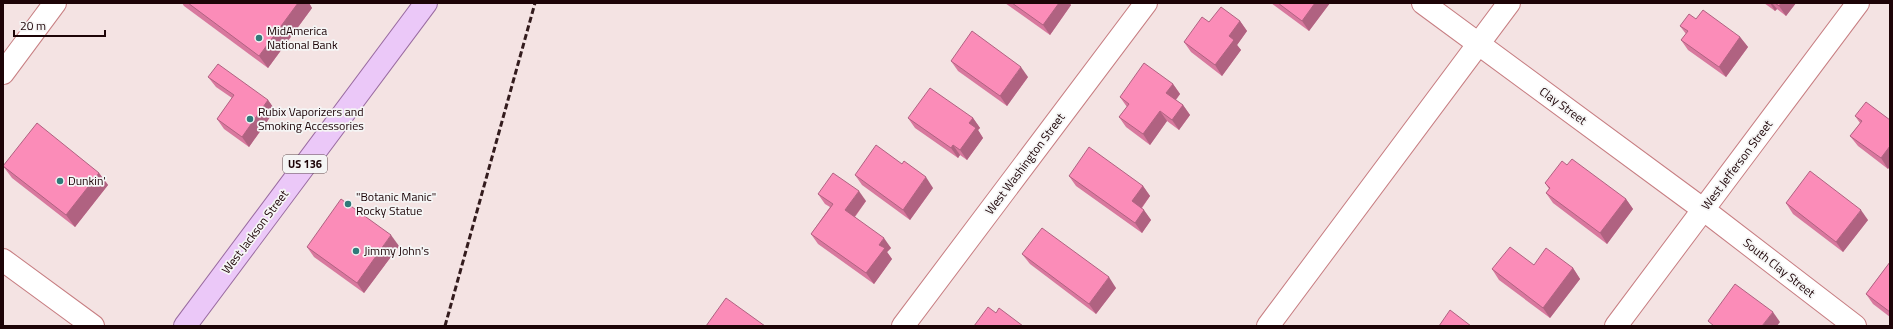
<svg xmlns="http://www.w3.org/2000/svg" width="1893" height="329" viewBox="0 0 1893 329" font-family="'Titillium Web',sans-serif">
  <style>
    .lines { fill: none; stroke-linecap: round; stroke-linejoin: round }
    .minor-casing { stroke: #c77e82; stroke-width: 24 }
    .major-casing { stroke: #9a6ca1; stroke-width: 24 }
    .minor { stroke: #fff; stroke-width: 22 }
    .major { stroke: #ebc8f8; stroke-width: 22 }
    .rail { stroke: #331b1d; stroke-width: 3; stroke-dasharray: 6 3; stroke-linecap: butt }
    .wall { fill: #d8789e }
    .shaded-wall { fill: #b06281 }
    .building { fill: #fb8cb8; stroke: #b06281 }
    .poi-dot { fill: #307a7a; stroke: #f5f5f5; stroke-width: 1.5 }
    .labels { text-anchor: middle; stroke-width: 3.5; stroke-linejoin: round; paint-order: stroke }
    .shield { fill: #f5f5f5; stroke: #5e4c4e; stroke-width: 1 }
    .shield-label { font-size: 11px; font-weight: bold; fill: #1d0407 }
    .poi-label { font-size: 12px; fill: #1d0407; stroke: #f5f5f5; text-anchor: start }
    .street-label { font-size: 12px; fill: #1d0407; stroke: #f5f5f5 }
  </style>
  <rect width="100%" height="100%" fill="#f4e3e3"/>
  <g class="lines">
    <g class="minor-casing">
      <g id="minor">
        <path d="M1423 3 1704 210 1855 326"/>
        <path d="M3 73 55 3"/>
        <path d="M3 260 93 326"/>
        <path d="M903 326 1146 3"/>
        <path d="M1268 326 1509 3"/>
        <path d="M1616 326 1858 3"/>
      </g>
    </g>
    <g class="major-casing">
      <path id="major" d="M185 326 426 3"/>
    </g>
    <use href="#minor" class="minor"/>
    <use href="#major" class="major"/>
    <path class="rail" d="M445 326 535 3"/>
  </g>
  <g class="wall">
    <path d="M182 3H309L312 8 268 68 184 6Z"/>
    <path d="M1005 3H1069L1071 5 1050 35Z"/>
    <path d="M1271 3H1330L1309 31Z"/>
    <path d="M1764 3H1796L1786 16 1777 9 1775 11Z"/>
    <path d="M1696 19 1740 37 1748 47 1726 77 1688 50 1681 40 1686 34 1680 26Z"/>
    <path d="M1240 21 1247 31 1237 45 1241 50 1222 76 1191 52 1184 42 1209 22Z"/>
    <path d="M951 61 1028 77 1007 106 958 71Z"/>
    <path d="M208 77 268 100 275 110 249 147 224 129 217 119 232 98 216 87Z"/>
    <path d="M1173 84 1180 94 1176 100 1183 105 1190 115 1179 130 1167 121 1150 145 1126 127 1119 117 1127 107 1120 97Z"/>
    <path d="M1855 116 1890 120V166L1888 169 1858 146 1850 136 1860 123Z"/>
    <path d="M908 118H973L980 128 978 130 983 138 967 160 960 155 958 158 915 128Z"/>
    <path d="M1567 165 1626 199 1633 209 1607 244 1553 203 1546 193 1549 189 1545 183Z"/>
    <path d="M3 166 99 173 108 185 75 227 12 178Z"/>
    <path d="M855 175 933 188 910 220 862 185Z"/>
    <path d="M1069 176 1143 186 1150 196 1142 208 1151 220 1142 233 1076 186Z"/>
    <path d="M818 194 866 201 855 217 891 248 887 252 892 259 874 284 818 244 811 234 830 207 825 204Z"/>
    <path d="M1786 203 1868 220 1843 252 1793 214Z"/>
    <path d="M399 246 364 293 314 257 307 247Z"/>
    <path d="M1022 254 1116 288 1096 314 1030 264Z"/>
    <path d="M1890 262V317L1873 304 1866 294Z"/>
    <path d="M1573 268 1580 279 1550 318 1499 280 1492 269Z"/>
  </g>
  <g class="shaded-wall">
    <path d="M298 3H309L312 8 268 68 259 56Z"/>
    <path d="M1059 3H1069L1071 5 1050 35 1043 25Z"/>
    <path d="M1315 3H1330L1309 31 1302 21Z"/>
    <path d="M1770 3H1772L1777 9 1775 11Z"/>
    <path d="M1781 3H1796L1786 16 1779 6Z"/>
    <path d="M1240 21 1247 31 1237 45 1241 50 1222 76 1215 65 1229 36Z"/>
    <path d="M1740 37 1748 47 1726 77 1719 67Z"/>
    <path d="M1021 67 1028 77 1007 106 1000 96Z"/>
    <path d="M1173 84 1180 94 1173 103 1166 93Z"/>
    <path d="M268 100 275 110 249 147 242 137Z"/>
    <path d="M1183 105 1190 115 1179 130 1172 120Z"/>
    <path d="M1160 111 1167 121 1150 145 1143 134Z"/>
    <path d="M973 118 980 128 978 130 983 138 967 160 960 150 969 123Z"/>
    <path d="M953 145 960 155 958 158 951 148Z"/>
    <path d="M1890 146V166L1888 169 1881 158Z"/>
    <path d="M99 173 108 185 75 227 66 215Z"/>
    <path d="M926 177 933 188 910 220 903 210Z"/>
    <path d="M1143 186 1150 196 1139 211 1132 201Z"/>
    <path d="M859 191 866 201 852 220 845 210Z"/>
    <path d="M1626 199 1633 209 1607 244 1600 233Z"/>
    <path d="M1144 210 1151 220 1142 233 1135 223Z"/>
    <path d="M1861 210 1868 220 1843 252 1836 242Z"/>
    <path d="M391 235 399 246 364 293 357 283Z"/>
    <path d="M884 238 891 248 887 252 892 259 874 284 866 273 879 245Z"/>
    <path d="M1573 268 1580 279 1550 318 1543 308Z"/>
    <path d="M1109 277 1116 288 1096 314 1089 304Z"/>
    <path d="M1773 312 1780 322 1777 326H1762Z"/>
  </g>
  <g class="building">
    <path d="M188 3H298L259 56Z"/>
    <path d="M1012 3H1059L1043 25Z"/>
    <path d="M1278 3H1315L1302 21Z"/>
    <path d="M1775 3H1781L1779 6Z"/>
    <path d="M1221 7 1240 21 1229 36 1234 40 1215 65 1184 42 1202 17 1209 22Z"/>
    <path d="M1703 10 1740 37 1719 67 1681 40 1688 31 1680 26 1689 14 1696 19Z"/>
    <path d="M972 31 1021 67 1000 96 951 61Z"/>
    <path d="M1144 63 1173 84 1166 93 1183 105 1172 120 1160 111 1143 134 1119 117 1129 104 1120 97Z"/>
    <path d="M218 64 268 100 242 137 217 119 234 95 208 77Z"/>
    <path d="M930 88 973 118 969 123 976 128 960 150 953 145 951 148 908 118Z"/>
    <path d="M1866 102 1890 120V146L1881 158 1850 136 1862 121 1855 116Z"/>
    <path d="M37 123 99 173 66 215 3 166Z"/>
    <path d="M876 145 902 164 904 161 926 177 903 210 855 175Z"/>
    <path d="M1089 147 1143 186 1132 201 1144 210 1135 223 1069 176Z"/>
    <path d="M1572 159 1626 199 1600 233 1546 193 1550 188 1545 183 1562 161 1567 165Z"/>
    <path d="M1810 171 1861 210 1836 242 1786 203Z"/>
    <path d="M833 173 859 191 845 210 884 238 879 245 885 248 866 273 811 234 833 204 818 194Z"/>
    <path d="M341 199 391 235 357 283 307 247Z"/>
    <path d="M1042 228 1109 277 1089 304 1022 254Z"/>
    <path d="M1510 247 1534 265 1546 248 1573 268 1543 308 1492 269Z"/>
    <path d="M1890 262V312L1866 294Z"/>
    <path d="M1735 284 1773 312 1762 326H1714L1708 321Z"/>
    <path d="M726 298 765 326H706Z"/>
    <path d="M988 307 996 313 999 308 1023 326H974Z"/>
    <path d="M1450 310 1471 326H1439Z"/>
  </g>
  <g class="poi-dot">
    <circle cx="259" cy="38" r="4"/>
    <circle cx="250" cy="119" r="4"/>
    <circle cx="60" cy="181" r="4"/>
    <circle cx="348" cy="204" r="4"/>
    <circle cx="356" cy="251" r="4"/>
  </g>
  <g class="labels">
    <rect class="shield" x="283" y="155" width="44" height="18" rx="3"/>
    <g class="shield-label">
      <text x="305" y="168">US 136</text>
    </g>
    <g class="poi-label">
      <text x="267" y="35">MidAmerica<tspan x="267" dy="14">National Bank</tspan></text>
      <text x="258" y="116">Rubix Vaporizers and<tspan x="258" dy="14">Smoking Accessories</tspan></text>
      <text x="68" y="185">Dunkin'</text>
      <text x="356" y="201">"Botanic Manic"<tspan x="356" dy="14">Rocky Statue</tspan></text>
      <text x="364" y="255">Jimmy John's</text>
    </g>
    <g class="street-label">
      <text transform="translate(1563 106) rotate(36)" y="4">Clay Street</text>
      <text transform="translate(1025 164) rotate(-53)" y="4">West Washington Street</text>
      <text transform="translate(1737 165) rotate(-53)" y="4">West Jefferson Street</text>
      <text transform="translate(255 232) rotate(-53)" y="4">West Jackson Street</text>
      <text transform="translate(1779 268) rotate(38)" y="4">South Clay Street</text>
    </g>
  </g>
  <rect width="1893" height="329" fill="none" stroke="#1d0407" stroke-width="8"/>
  <path d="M14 30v6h91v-6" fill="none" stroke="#1d0407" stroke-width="2"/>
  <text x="20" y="30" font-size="12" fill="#1d0407" stroke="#f5f5f5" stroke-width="3" paint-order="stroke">20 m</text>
</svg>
